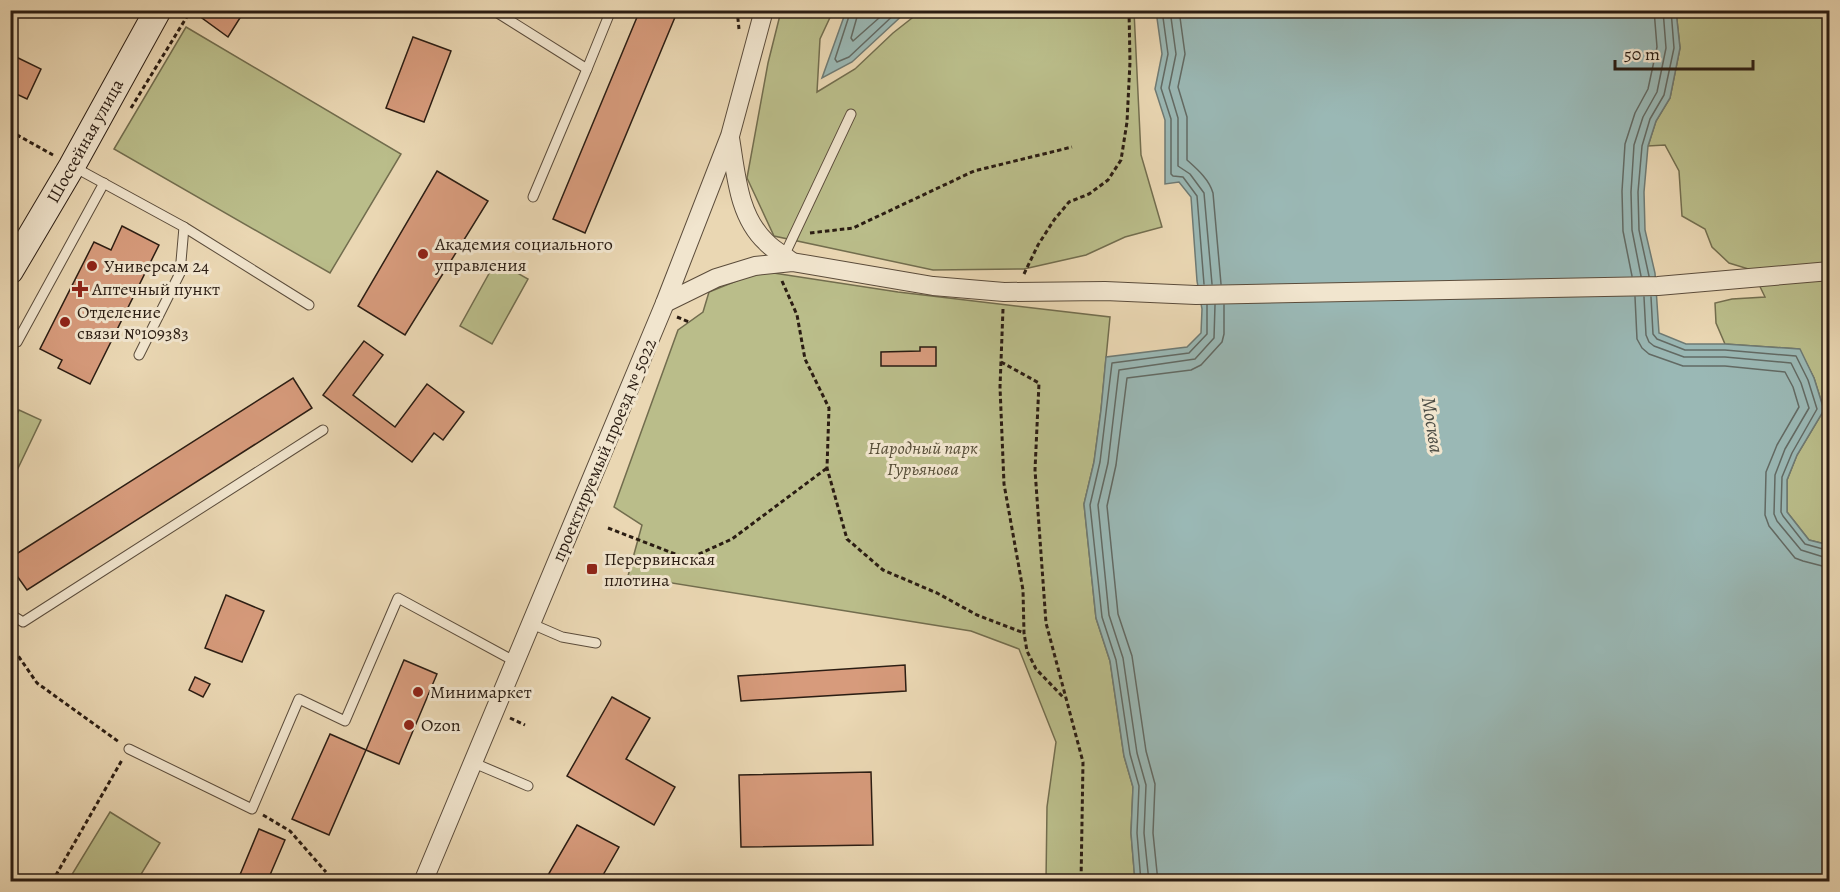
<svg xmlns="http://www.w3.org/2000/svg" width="1840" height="892" viewBox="0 0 1840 892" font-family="Alegreya,serif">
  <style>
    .green { fill: #babd8a; stroke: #726d4e; stroke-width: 1.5 }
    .water { fill: #9ab8b5; stroke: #6e7a74; stroke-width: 1.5 }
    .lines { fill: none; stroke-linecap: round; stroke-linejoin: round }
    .shore { stroke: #626a64; stroke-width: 1.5 }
    .building { fill: #d79b7c; stroke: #2b1d13; stroke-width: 1.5 }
    .service-casing { stroke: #5b4c3b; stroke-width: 11 }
    .minor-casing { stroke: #5b4c3b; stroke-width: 20 }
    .secondary-casing { stroke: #2b1d13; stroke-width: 28 }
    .path { stroke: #2b1d13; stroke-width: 3; stroke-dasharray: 4.5 3; stroke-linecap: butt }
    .service { stroke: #f1e5ce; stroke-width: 9 }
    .minor { stroke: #f1e5ce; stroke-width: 18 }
    .secondary { stroke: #f1e5ce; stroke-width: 26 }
    .poi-dot { fill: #8f2418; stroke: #f1e5ce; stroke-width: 2 }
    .labels { text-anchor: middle; stroke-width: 6; stroke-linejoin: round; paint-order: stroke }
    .street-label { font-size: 18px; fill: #2b1d13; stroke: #f1e5ce }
    .poi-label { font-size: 18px; fill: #2b1d13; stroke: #f1e5ce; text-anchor: start }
    .park-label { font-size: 18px; font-style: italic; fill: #564d37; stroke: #f1e5ce }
    .water-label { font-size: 20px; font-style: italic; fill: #4c4c44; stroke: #f1e5ce }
  </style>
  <rect width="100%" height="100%" fill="#ead7b3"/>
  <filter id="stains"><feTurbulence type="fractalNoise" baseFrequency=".00333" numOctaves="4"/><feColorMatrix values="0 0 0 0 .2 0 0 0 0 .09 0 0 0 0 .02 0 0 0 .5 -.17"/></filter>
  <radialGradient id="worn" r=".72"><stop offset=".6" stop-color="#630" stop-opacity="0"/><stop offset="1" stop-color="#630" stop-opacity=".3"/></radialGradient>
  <g class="green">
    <path d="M781 11H833L820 39 817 92 855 69 893 33 921 11H1134L1141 155 1162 227 1125 237 1086 255 1024 269 933 270 774 236 747 178 768 63Z"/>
    <path d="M1676 11H1829V545L1809 540 1787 512V480L1797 455 1824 410 1814 378 1799 349 1725 344 1716 323 1715 303 1732 299 1765 297 1752 270 1729 263 1712 247 1705 229 1682 216 1679 171 1665 145 1648 146 1656 121 1670 98 1680 48Z"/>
    <path d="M186 27 401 154 330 273 114 149Z"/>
    <path d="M496 261 528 279 492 344 460 326Z"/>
    <path d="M761 271 898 292 1110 317 1101 410 1094 462 1084 504 1096 618 1110 661 1124 756 1133 787 1131 833 1135 881H1046L1047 807 1056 742 1019 649 971 631 628 576 642 525 614 507 678 330 703 312 709 292Z"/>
    <path d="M19 410 41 420 11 483V428Z"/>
    <path d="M110 812 160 843 137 881H68Z"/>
  </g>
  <g class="water">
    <path d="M846 11H907L852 62 822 78Z"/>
    <path d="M1156 11H1676L1680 48 1670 98 1656 121 1648 146 1644 192 1645 230 1655 273 1659 333 1686 344H1725L1800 349 1814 378 1824 410 1797 455 1787 480V512L1809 540 1829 545V881H1135L1131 833 1133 787 1124 756 1110 661 1096 618 1084 504 1094 462 1101 410 1106 357 1187 347 1201 333 1202 309 1197 281 1191 197 1179 182 1165 184V120L1155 89 1162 54Z"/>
  </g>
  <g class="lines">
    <g class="shore">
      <path d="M851 10 835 59 837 62 849 57 899 10"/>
      <path d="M859 10 851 38 853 41 888 10"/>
      <path d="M1162 10 1168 54 1161 88 1171 119V174L1173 176 1183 177 1197 196 1204 284"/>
      <path d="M1170 10 1176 54 1169 88 1178 118V166L1190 174 1204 193 1212 284"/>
      <path d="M1179 10 1185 54 1178 87 1187 117V160C1197 169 1209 179 1213 193L1221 284"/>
      <path d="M1632 276 1623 231 1622 191 1625 144 1635 113 1648 89 1657 47 1654 10"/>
      <path d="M1641 276 1632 230 1631 192 1634 145 1643 117 1657 92 1666 48 1663 10"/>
      <path d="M1649 276 1639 230 1638 192 1642 146 1650 119 1664 95 1674 48 1671 10"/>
      <path d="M1635 297 1637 339 1642 348 1649 354 1683 366H1725L1785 372 1793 387 1799 407 1777 445 1766 472 1765 515 1769 526 1795 558 1803 561 1830 568"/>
      <path d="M1644 297 1646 335 1649 342 1654 346 1684 357H1725L1791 363 1801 383 1809 408 1785 449 1775 475 1774 514 1777 521 1801 550 1830 559"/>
      <path d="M1651 297 1653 334 1657 339 1685 350H1725L1796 356 1808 380 1817 409 1792 453 1782 477 1781 512 1783 516 1805 544 1830 551"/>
      <path d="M1141 882 1137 833 1139 786 1130 754 1116 660 1102 617 1090 505 1100 462 1112 363 1189 353 1207 334V305"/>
      <path d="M1149 882 1144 833 1146 785 1137 753 1123 658 1109 615 1098 505 1108 463 1119 370 1195 359 1214 338 1215 305"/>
      <path d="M1158 882 1153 833 1155 784 1146 751 1132 656 1118 614 1107 506 1116 465 1127 378 1191 370 1201 365 1222 342 1224 334V305"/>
    </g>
  </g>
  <g class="building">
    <path d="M207 10H245L228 37 202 18Z"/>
    <path d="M640 10H678L585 233 553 219Z"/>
    <path d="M413 37 451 51 424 122 386 108Z"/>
    <path d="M10 54 41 69 27 99 10 91Z"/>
    <path d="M437 171 488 201 405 335 358 306Z"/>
    <path d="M122 226 159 245 90 384 58 368 62 360 40 349 94 242 111 250Z"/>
    <path d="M364 341 383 355 353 395 395 427 427 384 464 412 443 440 434 433 412 462 323 395Z"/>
    <path d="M920 347H936V366H881V352L920 351Z"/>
    <path d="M293 378 312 408 27 590 10 566V558Z"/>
    <path d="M226 595 264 611 242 662 205 648Z"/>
    <path d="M404 660 437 674 399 764 366 750Z"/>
    <path d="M905 665 906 691 741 701 738 676Z"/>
    <path d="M195 677 210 684 203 697 189 690Z"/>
    <path d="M612 697 650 718 626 759 675 787 654 825 567 776Z"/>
    <path d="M330 734 366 750 329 835 292 819Z"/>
    <path d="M871 772 873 845 741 847 739 775Z"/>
    <path d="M577 825 619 847 599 882H544Z"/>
    <path d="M259 829 285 840 267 882H237Z"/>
  </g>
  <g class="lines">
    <g class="service-casing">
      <g id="service">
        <path d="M493 10 587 69 611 10"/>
        <path d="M74 167 184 227 309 305"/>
        <path d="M533 197 587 69"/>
        <path d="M784 256 851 114"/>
        <path d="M17 342 104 183"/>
        <path d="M139 355 180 273 184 227"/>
        <path d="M10 614 23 622 323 430"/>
        <path d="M532 624 562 637 596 643"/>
        <path d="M129 749 252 809 299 699 345 721 398 598 516 662"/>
        <path d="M474 763 528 786"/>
        <path d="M332 882H350"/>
      </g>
    </g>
    <g class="minor-casing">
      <g id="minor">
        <path d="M730 138C736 173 738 216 766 242 773 250 784 255 792 262"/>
        <path d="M665 303 716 278 755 266 792 262 933 286 1004 292 1105 291 1196 295 1658 286 1830 271"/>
        <path d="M423 882 665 303 730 136 764 10"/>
      </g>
    </g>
    <g class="secondary-casing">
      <path id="secondary" d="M10 271 72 166 158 10"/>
    </g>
    <g class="path">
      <path d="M737 10 739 29"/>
      <path d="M131 108 191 10"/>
      <path d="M10 131 53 155"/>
      <path d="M810 233 853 228 974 171 1072 147"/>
      <path d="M1024 274 1038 245 1054 220 1069 202 1089 194 1108 180 1121 160 1127 122 1130 62 1129 10"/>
      <path d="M782 281 797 315 805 359 829 408 827 468 847 539 883 570 937 593 977 615 1024 633"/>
      <path d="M1003 309 1000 387 1004 484 1023 590 1024 633 1027 651 1036 669 1064 698"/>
      <path d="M677 317 689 322"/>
      <path d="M1001 362 1039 383 1035 470 1046 623 1083 762 1081 882"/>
      <path d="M608 528 688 559 732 539 827 468"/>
      <path d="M10 644 37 683 119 742"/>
      <path d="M510 718 525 725"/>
      <path d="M263 815 290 831 326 872"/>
      <path d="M52 882 122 760"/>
    </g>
    <use href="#service" class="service"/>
    <use href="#minor" class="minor"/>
    <use href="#secondary" class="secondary"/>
  </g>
  <g class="poi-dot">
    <circle cx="423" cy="254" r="6"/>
    <circle cx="92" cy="266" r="6"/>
    <path d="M77 280h6v6h6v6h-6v6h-6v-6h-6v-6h6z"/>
    <circle cx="65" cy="322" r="6"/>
    <rect x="586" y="563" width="12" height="12" rx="3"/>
    <circle cx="418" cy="692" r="6"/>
    <circle cx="409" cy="725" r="6"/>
  </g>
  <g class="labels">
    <g class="street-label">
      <text transform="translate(85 141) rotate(-61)" y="6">Шоссейная улица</text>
      <text transform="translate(604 450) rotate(-67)" y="6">проектируемый проезд № 5022</text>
    </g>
    <g class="poi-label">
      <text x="435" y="250">Академия социального<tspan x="435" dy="21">управления</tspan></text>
      <text x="104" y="272">Универсам 24</text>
      <text x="92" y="295">Аптечный пункт</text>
      <text x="77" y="318">Отделение<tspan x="77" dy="21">связи №109383</tspan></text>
      <text x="604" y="565">Перервинская<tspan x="604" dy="21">плотина</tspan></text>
      <text x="430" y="698">Минимаркет</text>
      <text x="421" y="731">Ozon</text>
    </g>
    <g class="park-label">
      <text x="923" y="454">Народный парк<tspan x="923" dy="21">Гурьянова</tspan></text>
    </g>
    <g class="water-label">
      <text transform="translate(1433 425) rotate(81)" y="7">Москва</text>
    </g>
  </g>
  <rect width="1840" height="892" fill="none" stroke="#ead7b3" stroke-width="36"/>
  <rect x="12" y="12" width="1816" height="868" fill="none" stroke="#2b1d13" stroke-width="3"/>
  <rect x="18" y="18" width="1804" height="856" fill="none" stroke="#2b1d13" stroke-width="1.5"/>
  <path d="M1615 60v9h138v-9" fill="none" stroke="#2b1d13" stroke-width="3"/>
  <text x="1624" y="60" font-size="18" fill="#2b1d13" stroke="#f1e5ce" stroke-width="4.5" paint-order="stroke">50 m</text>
  <rect width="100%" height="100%" filter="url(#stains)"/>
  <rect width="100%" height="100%" fill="url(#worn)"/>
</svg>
